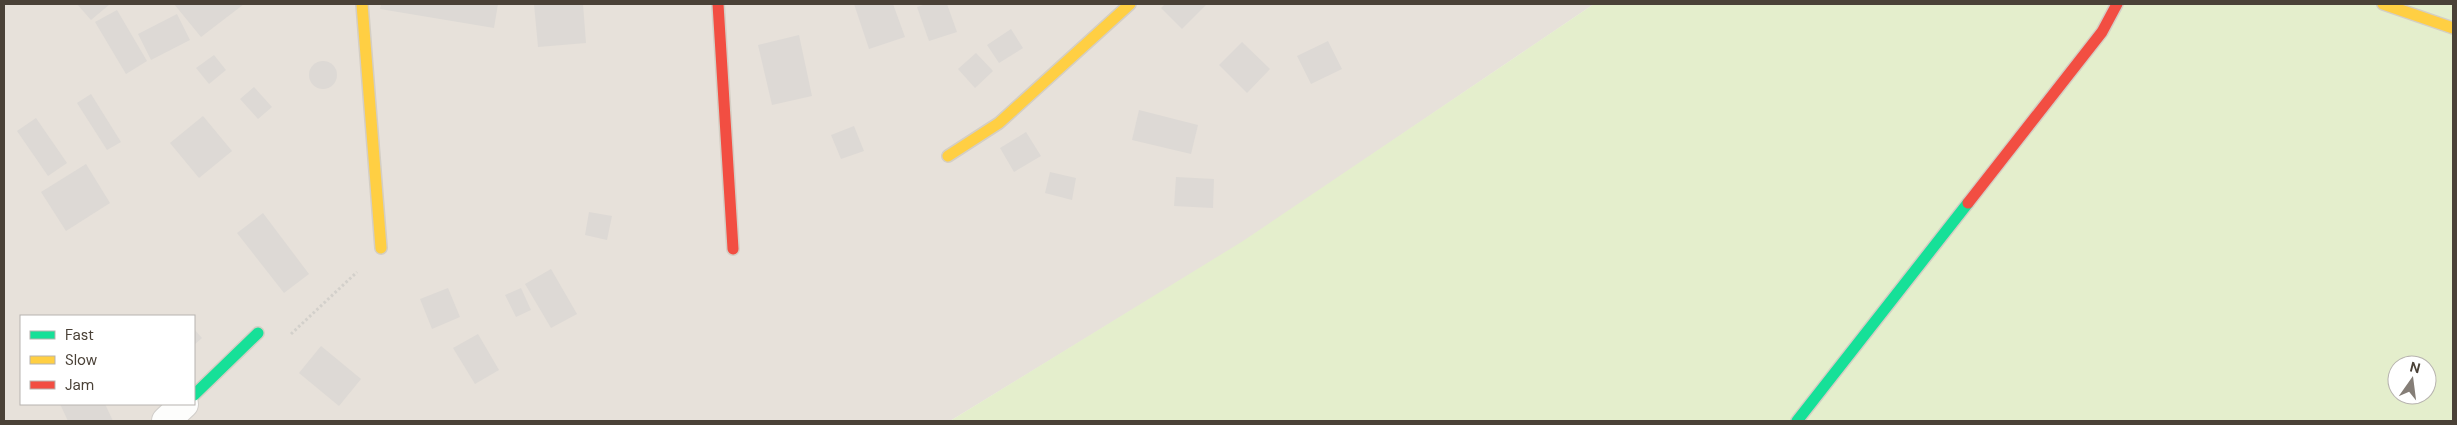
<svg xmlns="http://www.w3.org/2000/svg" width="2457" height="425" viewBox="0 0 2457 425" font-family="'DM Sans',sans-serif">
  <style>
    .residential { fill: #e7e1da; fill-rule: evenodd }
    .green { fill: #e4eecc; fill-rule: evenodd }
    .building { fill: #ddd9d5 }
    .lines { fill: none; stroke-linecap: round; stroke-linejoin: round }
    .street-casing { stroke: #d1ceca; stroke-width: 30 }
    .fast-casing { stroke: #d4cec4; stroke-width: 14 }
    .slow-casing { stroke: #d4cec4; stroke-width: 14 }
    .jam-casing { stroke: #d4cec4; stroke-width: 14 }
    .path { stroke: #d3d0cb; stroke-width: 3; stroke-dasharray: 2.5 2.5; stroke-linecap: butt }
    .street { stroke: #fdfdfc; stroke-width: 28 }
    .fast { stroke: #16e098; stroke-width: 11 }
    .slow { stroke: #ffcf43; stroke-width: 11 }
    .jam { stroke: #f24e42; stroke-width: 11 }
  </style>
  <rect width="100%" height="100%" fill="#f3f0ed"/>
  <path class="residential" d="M4 4H1594L1243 242 950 421H4ZM21 316H194V404H21Z"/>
  <path class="green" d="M1594 4H2453V421H950L1243 241ZM2397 365H2427V395H2397Z"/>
  <g class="building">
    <path d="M77 4H110L91 20Z"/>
    <path d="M174 4H244L201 37Z"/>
    <path d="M381 4H498L494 28 380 9Z"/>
    <path d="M534 4H583L586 43 538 47Z"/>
    <path d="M854 4H893L905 37 869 49Z"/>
    <path d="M926 4H947L957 32 929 41 917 7Z"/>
    <path d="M1165 4H1207L1182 29 1161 8Z"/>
    <path d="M117 10 147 61 126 74 95 22Z"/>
    <path d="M177 14 190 40 151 60 138 34Z"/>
    <path d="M1011 29 1023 48 999 63 987 45Z"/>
    <path d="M799 35 812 96 772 105 758 45Z"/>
    <path d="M1328 41 1342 69 1311 84 1297 56Z"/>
    <path d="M1242 42 1270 69 1247 93 1219 65Z"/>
    <path d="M976 53 993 71 975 88 958 69Z"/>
    <path d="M214 55 226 70 209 84 196 68Z"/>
    <circle cx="323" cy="75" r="14"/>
    <path d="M254 87 272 107 258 119 240 99Z"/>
    <path d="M91 94 121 142 107 150 77 103Z"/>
    <path d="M1139 110 1198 125 1191 154 1132 140Z"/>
    <path d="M203 116 232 151 199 178 170 143Z"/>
    <path d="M36 118 67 163 48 176 17 131Z"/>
    <path d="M854 126 864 151 841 159 831 135Z"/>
    <path d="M1026 132 1041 156 1014 172 1000 148Z"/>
    <path d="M86 164 110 203 66 231 41 192Z"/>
    <path d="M1050 172 1076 178 1072 200 1045 193Z"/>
    <path d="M1176 177 1214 179 1213 208 1174 206Z"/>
    <path d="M589 212 612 216 607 240 585 235Z"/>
    <path d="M263 213 309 274 284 293 237 233Z"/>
    <path d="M551 269 577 314 551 328 525 284Z"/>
    <path d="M448 288 460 317 432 329 420 299Z"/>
    <path d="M521 288 531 310 516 317 505 295Z"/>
    <path d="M194 329 202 338 194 345Z"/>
    <path d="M478 334 499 370 475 384 453 348Z"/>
    <path d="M321 346 361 379 339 406 299 373Z"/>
    <path d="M60 404H105L113 421H68Z"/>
  </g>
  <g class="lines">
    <g class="street-casing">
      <path id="street" d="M166 421 184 404"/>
    </g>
    <g class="fast-casing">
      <g id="fast">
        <path d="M194 395 258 333"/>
        <path d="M1797 421 1968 203"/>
      </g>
    </g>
    <g class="slow-casing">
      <g id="slow">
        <path d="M362 4 381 248"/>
        <path d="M2383 4 2453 28"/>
        <path d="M948 156 999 123 1130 4"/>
      </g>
    </g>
    <g class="jam-casing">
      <g id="jam">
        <path d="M718 4 733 249"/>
        <path d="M1968 203 2102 32 2117 4"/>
      </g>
    </g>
    <path class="path" d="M291 334 357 272"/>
    <use href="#street" class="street"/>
    <use href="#fast" class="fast"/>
    <use href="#slow" class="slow"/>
    <use href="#jam" class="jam"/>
  </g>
  <rect width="2457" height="425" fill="none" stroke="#4a4137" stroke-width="10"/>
  <rect x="20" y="315" width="175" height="90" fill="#ffffff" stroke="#b7b3af"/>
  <rect x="30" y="331" width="25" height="8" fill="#16e098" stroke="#b7b3af"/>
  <text x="65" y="340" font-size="15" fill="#4a4137">Fast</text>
  <rect x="30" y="356" width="25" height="8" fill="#ffcf43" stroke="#b7b3af"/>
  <text x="65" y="365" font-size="15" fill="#4a4137">Slow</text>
  <rect x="30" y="381" width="25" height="8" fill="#f24e42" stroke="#b7b3af"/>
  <text x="65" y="390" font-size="15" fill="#4a4137">Jam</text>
  <g transform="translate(2412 380) rotate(14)"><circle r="24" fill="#ffffff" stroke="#b7b3af"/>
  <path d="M0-4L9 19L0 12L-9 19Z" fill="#857e77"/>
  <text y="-8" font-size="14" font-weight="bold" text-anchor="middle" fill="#4a4137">N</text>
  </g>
</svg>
